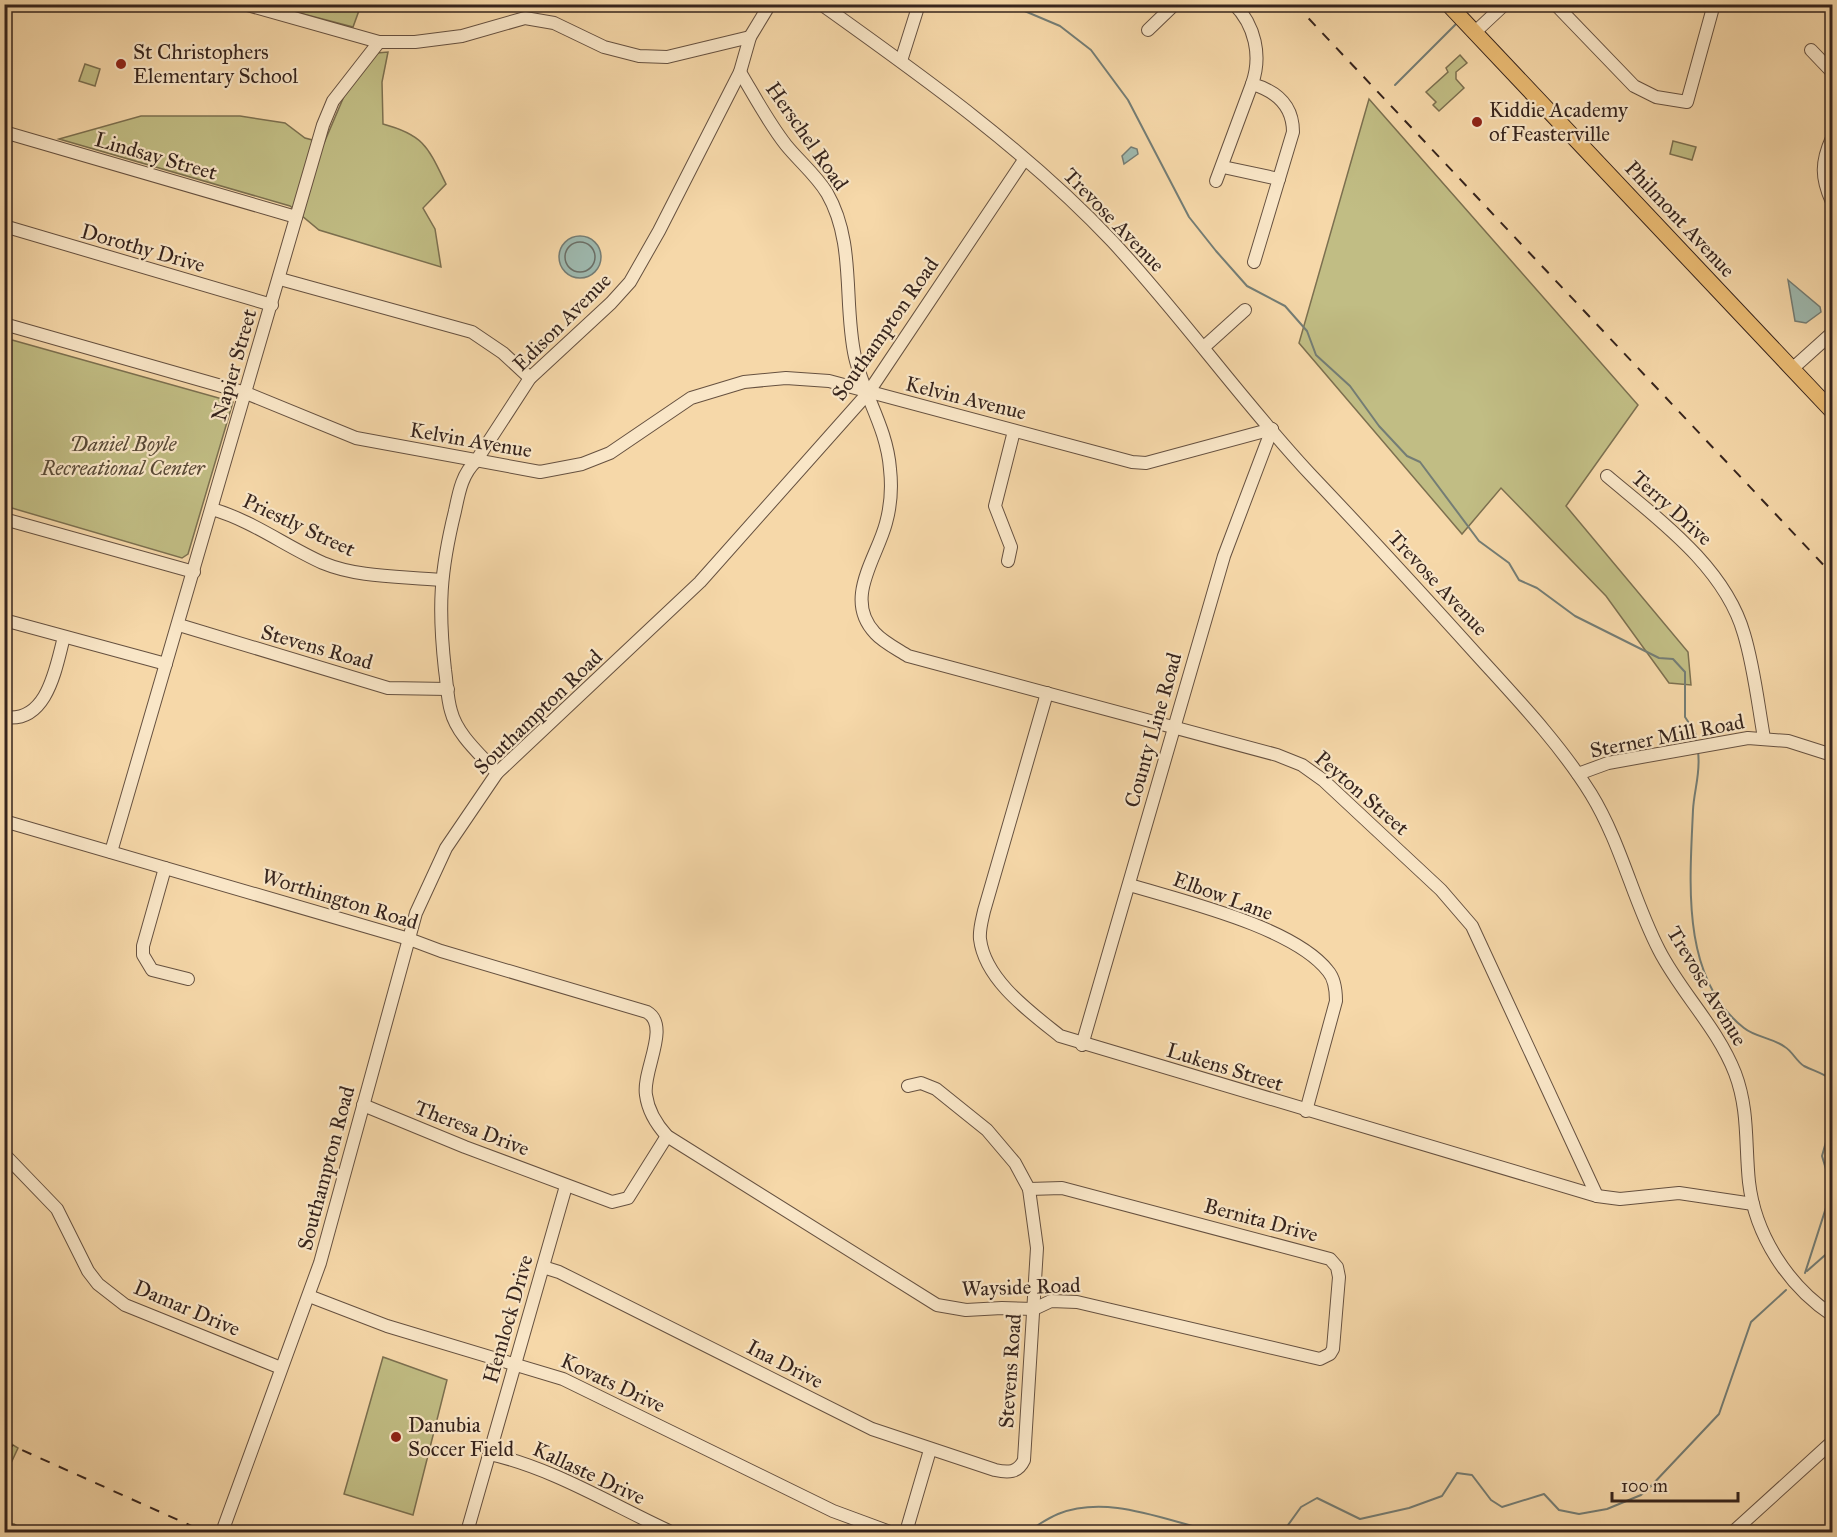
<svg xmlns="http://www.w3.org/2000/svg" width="1837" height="1537" viewBox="0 0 1837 1537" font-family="'IM FELL Great Primer',serif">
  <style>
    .green { fill: #c1bd84; stroke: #7c7050; stroke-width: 1.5 }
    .water { fill: #9eb9af; stroke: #747d75; stroke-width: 1.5 }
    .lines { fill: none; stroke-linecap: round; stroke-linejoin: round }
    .shore { stroke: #6a6e66; stroke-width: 1.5 }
    .stream { stroke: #747d75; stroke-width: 2 }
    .minor-casing { stroke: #665140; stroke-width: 14 }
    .major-casing { stroke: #36241d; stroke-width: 17 }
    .minor { stroke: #f9e6c7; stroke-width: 12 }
    .major { stroke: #ebbc74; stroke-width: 15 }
    .rail { stroke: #36241d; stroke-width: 2; stroke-dasharray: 10 10; stroke-linecap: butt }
    .poi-dot { fill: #8f2418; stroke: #f9e6c7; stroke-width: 2 }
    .labels { text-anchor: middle; stroke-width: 4.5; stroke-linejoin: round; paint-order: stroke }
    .poi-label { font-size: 21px; fill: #36241d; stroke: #f9e6c7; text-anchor: start }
    .street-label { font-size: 21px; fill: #36241d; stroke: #f9e6c7 }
    .park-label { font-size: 21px; font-style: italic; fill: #594a37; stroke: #f9e6c7 }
  </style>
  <rect width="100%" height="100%" fill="#f6d8a9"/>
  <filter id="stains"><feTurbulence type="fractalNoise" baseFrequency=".00333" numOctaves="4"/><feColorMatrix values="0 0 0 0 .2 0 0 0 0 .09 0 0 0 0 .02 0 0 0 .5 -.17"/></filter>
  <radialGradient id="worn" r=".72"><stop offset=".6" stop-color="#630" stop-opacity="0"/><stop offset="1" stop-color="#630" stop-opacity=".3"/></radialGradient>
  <g class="green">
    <path d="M269 5 361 4V5L353 27Z"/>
    <path d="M388 52 382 82 383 124C424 135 428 147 446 184L423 208 435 229 441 267 319 230 290 206 59 139 141 116H240L285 123 305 138 324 143 345 94 377 53Z"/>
    <path d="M1460 55 1467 63 1456 72V79L1464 88 1439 111 1433 105 1436 102 1426 92 1448 72 1446 68Z"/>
    <path d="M85 64 100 69 95 86 79 81Z"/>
    <path d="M1369 99 1638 405 1566 506 1688 652 1691 685 1669 683 1606 596 1501 488 1462 534 1299 343Z"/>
    <path d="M1673 141 1696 147 1692 160 1670 154Z"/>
    <path d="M5 338 233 402 188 554 182 558 5 506Z"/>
    <path d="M383 1357 447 1380 413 1515 344 1494Z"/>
    <path d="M5 1440 18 1448 5 1476Z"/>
    <path d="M4 1523 14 1524 27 1532H5Z"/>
  </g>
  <g class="water">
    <path d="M1131 147 1137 149 1138 154 1124 164 1122 156Z"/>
    <circle cx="580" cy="257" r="21"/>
    <path d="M1788 280 1820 307 1821 312 1806 323 1795 321Z"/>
  </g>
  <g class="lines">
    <circle class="shore" cx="580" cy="257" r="15"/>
    <g class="stream">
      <path d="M1008 4 1060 26 1091 50 1128 100 1189 217 1216 251 1247 286 1285 306 1307 331 1316 355 1350 386 1379 426 1407 456 1420 462 1479 541 1509 563 1519 580 1537 588 1575 616 1659 658 1673 659 1685 672V717L1695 732 1697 743"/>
      <path d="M1465 9V4"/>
      <path d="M1395 85 1456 24"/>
      <path d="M1698 752C1701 772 1694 790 1693 810 1690 881 1680 978 1744 1028 1755 1037 1773 1038 1785 1047 1792 1051 1797 1062 1804 1066 1814 1071 1823 1073 1832 1080"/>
      <path d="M1807 1271 1832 1249"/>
      <path d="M1805 1273 1832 1189 1822 1156 1826 1142 1832 1140"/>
      <path d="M1025 1532C1036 1527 1046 1519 1058 1514 1109 1494 1165 1521 1216 1532"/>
      <path d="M1283 1532 1301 1507 1317 1498 1360 1519 1409 1508 1442 1496 1457 1473 1472 1475 1491 1500 1502 1507 1544 1494 1559 1510 1579 1514 1607 1509 1641 1495 1651 1486 1719 1414 1751 1322 1786 1290"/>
    </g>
    <g class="minor-casing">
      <g id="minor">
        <path d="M244 4 379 42H415L462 36 525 18 554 23 604 47 639 56 667 57 750 37"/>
        <path d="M821 4C922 76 1026 150 1112 241 1181 315 1241 400 1310 474 1367 534 1423 595 1478 656 1517 699 1560 744 1591 794 1621 843 1633 900 1659 950 1681 993 1717 1027 1735 1073 1749 1110 1745 1144 1749 1182 1755 1235 1788 1286 1832 1315"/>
        <path d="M1234 4C1255 25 1262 56 1252 84 1276 91 1293 105 1293 132L1254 262"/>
        <path d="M1555 4 1634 86 1656 97 1687 102 1714 4"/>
        <path d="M1148 30 1175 4"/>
        <path d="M1474 33 1505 4"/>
        <path d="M1811 50 1832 72"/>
        <path d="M901 61 919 4"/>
        <path d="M740 72C755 97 768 122 786 145 799 161 816 175 827 193 856 243 843 303 855 357 864 396 887 428 890 469 892 487 891 505 886 523 877 558 843 599 875 633 883 642 897 649 908 656L1277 755 1302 765 1323 780 1441 890 1472 926 1597 1196"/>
        <path d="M4 132 296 217"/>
        <path d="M1832 138C1821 162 1821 178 1832 202"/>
        <path d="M1223 167 1279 179"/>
        <path d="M1216 181 1252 84"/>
        <path d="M4 226 272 305"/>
        <path d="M280 279 472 332 503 353 530 378"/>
        <path d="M4 324 246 393 356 438 540 472 582 464 610 453 691 398 744 382 786 378 829 381 1132 462 1146 463 1272 429"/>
        <path d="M1204 347 1245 310"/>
        <path d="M1792 369 1832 333"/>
        <path d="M1607 476C1658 519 1725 567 1744 634 1754 667 1758 704 1764 738"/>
        <path d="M212 509C253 521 285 546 323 563 359 578 403 576 441 580"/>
        <path d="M4 519 194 572"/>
        <path d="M1008 561 1011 547 995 506 1014 431"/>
        <path d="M4 620 166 664"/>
        <path d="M179 625 388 688 448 689"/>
        <path d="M1047 693 984 911C982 920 979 930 980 939 985 980 1030 1012 1060 1036L1597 1196 1620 1199 1679 1193 1753 1204"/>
        <path d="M4 717C48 724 56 666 64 637"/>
        <path d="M497 773C481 755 457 735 451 711 447 698 447 683 445 670 438 608 440 572 455 511 459 492 462 474 476 461L530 378 611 303 630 282 659 231 740 72 750 37 770 4"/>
        <path d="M1578 774 1608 763 1748 738 1788 741 1832 755"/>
        <path d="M4 821 409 939 441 951 647 1012C671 1026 642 1071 646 1095 648 1110 657 1125 667 1136L937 1305 966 1310 1002 1308 1034 1309 1051 1301 1077 1302 1320 1359 1330 1354 1333 1349 1339 1277 1337 1267 1330 1259 1062 1188 1029 1189"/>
        <path d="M111 852 323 125 333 101 379 42"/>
        <path d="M165 868 143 946V955L152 970 188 979"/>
        <path d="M1130 885C1182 901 1294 927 1328 971 1335 979 1336 990 1336 1001L1306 1111"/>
        <path d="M1082 1045 1224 556 1272 429"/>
        <path d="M363 1105 465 1147 612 1202 628 1198 667 1136"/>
        <path d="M4 1154 57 1209 88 1271 98 1284 125 1305 281 1368"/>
        <path d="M543 1267 559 1272 872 1429 995 1470C1008 1473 1018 1473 1024 1460L1037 1248 1029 1189 1015 1163 987 1130 936 1089 921 1083 908 1086"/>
        <path d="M309 1296 387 1326 563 1379 833 1511 890 1532"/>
        <path d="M489 1454C551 1467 614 1506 671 1532"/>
        <path d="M222 1532 320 1263 416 913 446 848 497 773 700 582 868 393 1024 160"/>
        <path d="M467 1532 566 1186"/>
        <path d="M906 1532 930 1450"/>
        <path d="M1733 1532 1832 1442"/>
      </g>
    </g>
    <g class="major-casing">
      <path id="major" d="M1448 4 1832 411"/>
    </g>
    <use href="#minor" class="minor"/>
    <use href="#major" class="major"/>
    <g class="rail">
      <path d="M1295 4 1832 574"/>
      <path d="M4 1442 205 1532"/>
    </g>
  </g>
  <g class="poi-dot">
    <circle cx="121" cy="64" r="6"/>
    <circle cx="1477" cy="122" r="6"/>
    <circle cx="396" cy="1437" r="6"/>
  </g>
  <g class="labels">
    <g class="poi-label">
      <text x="133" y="59">St Christophers<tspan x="133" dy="24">Elementary School</tspan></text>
      <text x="1489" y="117">Kiddie Academy<tspan x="1489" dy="24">of Feasterville</tspan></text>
      <text x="408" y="1432">Danubia<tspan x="408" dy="24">Soccer Field</tspan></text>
    </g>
    <g class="street-label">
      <text transform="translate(807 136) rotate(55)" y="7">Herschel Road</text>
      <text transform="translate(156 156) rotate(16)" y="7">Lindsay Street</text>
      <text transform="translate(1680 219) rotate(47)" y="7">Philmont Avenue</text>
      <text transform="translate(1114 220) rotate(46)" y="7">Trevose Avenue</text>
      <text transform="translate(143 248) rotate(16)" y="7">Dorothy Drive</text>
      <text transform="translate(562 322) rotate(-45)" y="7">Edison Avenue</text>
      <text transform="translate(885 329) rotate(-55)" y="7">Southampton Road</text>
      <text transform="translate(234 365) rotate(-74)" y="7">Napier Street</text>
      <text transform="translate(966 398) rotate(14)" y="7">Kelvin Avenue</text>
      <text transform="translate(471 440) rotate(10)" y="7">Kelvin Avenue</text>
      <text transform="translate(1672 508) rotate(42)" y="7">Terry Drive</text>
      <text transform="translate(299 525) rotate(25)" y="7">Priestly Street</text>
      <text transform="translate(1438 583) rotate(47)" y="7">Trevose Avenue</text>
      <text transform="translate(317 647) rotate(16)" y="7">Stevens Road</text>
      <text transform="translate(538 712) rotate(-44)" y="7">Southampton Road</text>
      <text transform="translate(1153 730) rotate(-74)" y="7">County Line Road</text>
      <text transform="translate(1667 736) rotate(-11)" y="7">Sterner Mill Road</text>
      <text transform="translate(1362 793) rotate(41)" y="7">Peyton Street</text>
      <text transform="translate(1223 896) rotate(20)" y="7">Elbow Lane</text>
      <text transform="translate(340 899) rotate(17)" y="7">Worthington Road</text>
      <text transform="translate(1707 986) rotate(59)" y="7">Trevose Avenue</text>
      <text transform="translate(1225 1067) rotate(17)" y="7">Lukens Street</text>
      <text transform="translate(472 1128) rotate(21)" y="7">Theresa Drive</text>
      <text transform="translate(326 1168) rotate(-75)" y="7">Southampton Road</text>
      <text transform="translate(1261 1220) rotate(15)" y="7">Bernita Drive</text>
      <text transform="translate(1021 1287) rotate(-2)" y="7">Wayside Road</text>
      <text transform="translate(187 1308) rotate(23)" y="7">Damar Drive</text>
      <text transform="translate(508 1319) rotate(-74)" y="7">Hemlock Drive</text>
      <text transform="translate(785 1364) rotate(27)" y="7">Ina Drive</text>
      <text transform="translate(1010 1371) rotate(-86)" y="7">Stevens Road</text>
      <text transform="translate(613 1383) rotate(25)" y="7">Kovats Drive</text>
      <text transform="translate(589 1473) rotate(25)" y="7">Kallaste Drive</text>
    </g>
    <g class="park-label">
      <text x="123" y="451">Daniel Boyle<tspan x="123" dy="24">Recreational Center</tspan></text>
    </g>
  </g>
  <rect width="1837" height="1537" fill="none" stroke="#f6d8a9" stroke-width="24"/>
  <rect x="6" y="6" width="1825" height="1525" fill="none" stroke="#36241d" stroke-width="3"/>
  <rect x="12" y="12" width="1813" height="1513" fill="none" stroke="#36241d" stroke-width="1.5"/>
  <path d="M1612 1492v9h126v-9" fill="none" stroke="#36241d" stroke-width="3"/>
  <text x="1621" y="1492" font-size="18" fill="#36241d" stroke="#f9e6c7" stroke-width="4.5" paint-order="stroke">100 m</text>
  <rect width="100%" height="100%" filter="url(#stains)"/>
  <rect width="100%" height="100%" fill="url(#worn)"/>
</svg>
